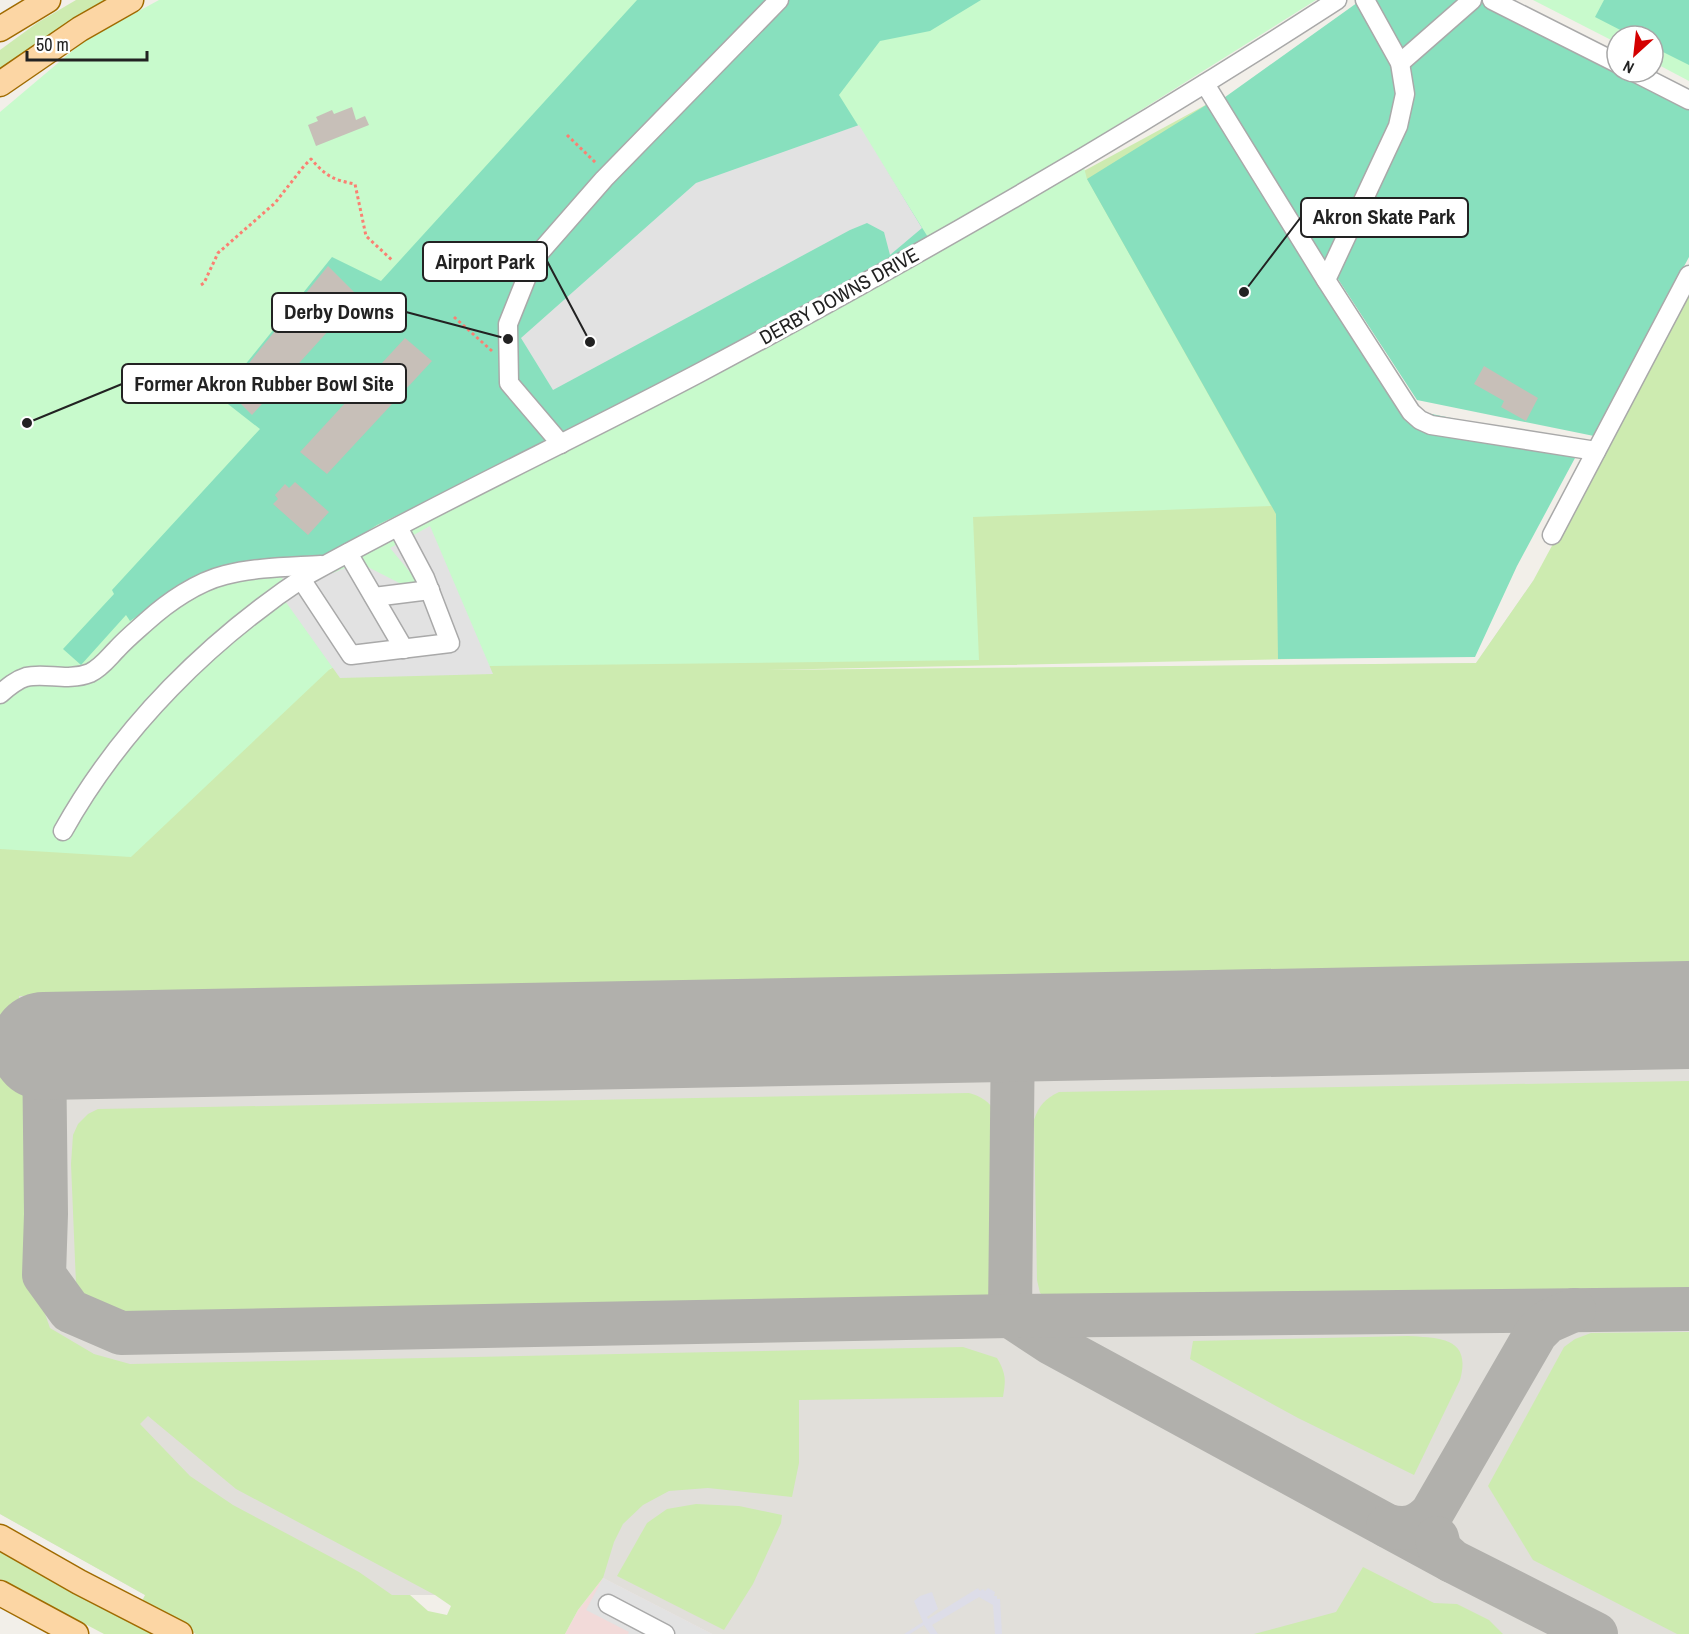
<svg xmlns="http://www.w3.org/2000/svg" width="1689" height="1634" viewBox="0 0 1689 1634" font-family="'Archivo Narrow',sans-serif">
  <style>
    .commercial { fill: #f2dad9 }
    .airport { fill: #e1dfda }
    .grass { fill: #cdebb0; fill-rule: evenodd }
    .park { fill: #c8facc }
    .pitch { fill: #88e0be }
    .parking { fill: #e2e2e2 }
    .plaza { fill: #dddde8 }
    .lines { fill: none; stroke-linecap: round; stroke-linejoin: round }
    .taxiway { stroke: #b1b0ac; stroke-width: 44 }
    .runway { stroke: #b1b0ac; stroke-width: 108 }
    .building { fill: #c7bfb8 }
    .minor-casing { stroke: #a9a9a9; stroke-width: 21 }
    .major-casing { stroke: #a06b00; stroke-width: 27 }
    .path { stroke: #fa8072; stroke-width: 3; stroke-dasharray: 3 3; stroke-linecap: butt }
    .minor { stroke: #fff; stroke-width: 18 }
    .major { stroke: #fcd6a4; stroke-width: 24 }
    .labels { text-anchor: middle; stroke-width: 6; stroke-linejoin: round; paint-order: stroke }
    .street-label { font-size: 20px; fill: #222; stroke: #fff }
    .leader { fill: none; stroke: #222; stroke-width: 2 }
    .callout-dot { fill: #222; stroke: #fff; stroke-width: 2 }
    .callout { fill: #fff; stroke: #222; stroke-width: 2 }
    .callout-label { font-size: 21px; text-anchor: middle; font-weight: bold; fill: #222 }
  </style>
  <rect width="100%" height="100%" fill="#f2efe9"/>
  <path class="commercial" d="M603 1578 712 1634H565L578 1610Z"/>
  <path class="airport" d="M1689 528V1634H712L603 1578 435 1595H145L0 1514V849L493 674 1476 663 1533 581Z"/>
  <g class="grass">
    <path d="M76 0H115L0 79V50L37 23Z"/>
    <path d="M1211 102 1342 658 765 670 1476 663 1533 581 1689 291V967L19 996 32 1277 50 1328 94 1354 130 1364 963 1347 997 1358C1006 1374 1006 1379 1003 1397L799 1400V1463L792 1497 708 1488 669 1491 643 1505 623 1524 614 1542 603 1578 578 1610 565 1634H196L140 1605 145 1595 0 1514V746L112 770 332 668 490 669 430 526ZM148 1416 236 1489 435 1595 451 1606 447 1615 428 1611 410 1595H392L359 1572 233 1505 190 1476 140 1424Z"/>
    <path d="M1689 1081V1299L1060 1308 1040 1293 1037 1280 1034 1120C1039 1105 1045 1099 1059 1092Z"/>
    <path d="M969 1093C987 1098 996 1108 1000 1125V1274L996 1292 980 1305 965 1307 138 1324C106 1321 88 1315 76 1284L71 1164 73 1135 78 1124 88 1114 98 1109Z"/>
    <path d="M1689 1332V1634H1677L1533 1560 1488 1486 1564 1347 1575 1339 1591 1333Z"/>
    <path d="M1408 1336C1439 1338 1472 1337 1460 1380L1414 1475 1298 1418 1190 1359 1193 1341Z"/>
    <path d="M696 1504 739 1506 782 1515 781 1523 753 1584 724 1630 617 1576 647 1523 667 1509Z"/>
    <path d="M0 1552 152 1634H104L0 1579Z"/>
    <path d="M1363 1567 1434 1603 1457 1604 1489 1620 1503 1634H1254L1336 1612Z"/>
  </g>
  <g class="park">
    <path d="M159 0H1316L1079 149 1087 179 1271 506 973 517 979 660 331 668 131 857 0 849V112L84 41Z"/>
    <path d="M1533 0H1689V81L1653 62V36H1617V43Z"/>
  </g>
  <g class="pitch">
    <path d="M637 0H981L930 31 880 41 839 95 931 242 506 463 377 525 327 557 308 556 200 574 130 621 126 615 81 665 63 649 114 594 112 590 260 429 219 397 332 257 381 281Z"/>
    <path d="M1361 0H1483L1617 69V72H1623L1689 106V257L1594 436 1417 400 1221 100Z"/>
    <path d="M1604 0H1689V65L1653 47V36H1632L1595 17Z"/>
    <path d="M1211 102 1411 405 1427 413 1582 445 1517 566 1475 657 1278 659 1276 514 1087 179Z"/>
  </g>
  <g class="parking">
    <path d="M859 125 922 228 890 255 884 232 867 223 850 230 553 390 521 338 696 183Z"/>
    <path d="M430 526 493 674 340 678 278 591 286 585 281 576 333 573 362 561 366 566 407 587 419 583 390 548Z"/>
    <path d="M603 1578 640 1597 712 1634H628L629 1632 586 1610Z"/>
  </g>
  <path class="plaza" d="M978 1588 980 1591 983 1589 985 1591 988 1588 995 1592 994 1596H997V1599H1000L1002 1634H995L993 1605 979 1597 932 1625 938 1634H930L924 1625 910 1634H904L923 1622 914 1601 920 1596 932 1592 938 1609 927 1617 928 1619Z"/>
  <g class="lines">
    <g class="taxiway">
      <path d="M1013 1027 1010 1316 1051 1343 1452 1561"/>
      <path d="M44 1046 46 1214 44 1275 70 1311 121 1333 1010 1316 1689 1309"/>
      <path d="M1388 1526C1407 1531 1419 1527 1432 1513L1536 1333 1547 1322 1574 1310"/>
      <path d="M1437 1538 1440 1550 1452 1561 1596 1634"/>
    </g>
    <path class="runway" d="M44 1046 1689 1015"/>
  </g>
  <g class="building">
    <path d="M352 107 356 120 365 116 369 125 316 146 308 125 318 121 316 117 332 110 334 114Z"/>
    <path d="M328 266 359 297 252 415 227 390Z"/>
    <path d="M405 338 432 361 327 474 300 452Z"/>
    <path d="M1484 366 1538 398 1526 421 1501 407 1504 401 1474 384Z"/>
    <path d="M295 482 329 512 308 535 273 504 278 499 275 495 285 484 289 488Z"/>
  </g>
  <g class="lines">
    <g class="minor-casing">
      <g id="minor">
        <path d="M1492 0 1617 63"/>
        <path d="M1400 63 1472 0"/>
        <path d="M1634 72 1689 100"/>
        <path d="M1205 84 1326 280 1411 412 1420 420 1431 425 1596 451"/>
        <path d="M1326 280 1398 126 1405 94 1400 63 1365 0"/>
        <path d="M561 444 509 383 508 324 534 259 604 179 779 0"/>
        <path d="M1552 535 1689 275"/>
        <path d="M348 553 404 649"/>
        <path d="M301 579 351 655 450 643 425 578 398 527"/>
        <path d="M374 597 430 590"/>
        <path d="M0 694C8 687 16 680 26 677 45 672 68 682 90 673 102 667 108 658 117 649 126 639 137 630 147 621 168 602 197 582 225 575 256 567 289 567 321 565"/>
        <path d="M63 831C121 727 210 639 309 574 437 503 570 441 699 373 917 257 1130 134 1337 0"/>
        <path d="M608 1604 665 1634"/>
      </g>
    </g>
    <g class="major-casing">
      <g id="major">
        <path d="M0 29 48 0"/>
        <path d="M0 84 80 29 131 0"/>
        <path d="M0 1537 79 1582 180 1634"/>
        <path d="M0 1593 76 1634"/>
      </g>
    </g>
    <g class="path">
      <path d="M567 135 596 163"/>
      <path d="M201 285 204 283 218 253 275 203 304 166 311 159C326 176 333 180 355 184L366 236 393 261"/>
      <path d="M454 317 492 351"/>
    </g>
    <use href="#minor" class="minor"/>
    <use href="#major" class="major"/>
  </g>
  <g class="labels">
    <g class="street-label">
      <text transform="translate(839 296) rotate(-29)" y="7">DERBY DOWNS DRIVE</text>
    </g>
  </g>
  <path class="leader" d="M1244 292L1301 217M590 342L547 261M508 339L406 312M27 423L122 384"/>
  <g class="callout-dot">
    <circle cx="1244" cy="292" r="6"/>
    <circle cx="590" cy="342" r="6"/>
    <circle cx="508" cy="339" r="6"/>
    <circle cx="27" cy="423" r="6"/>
  </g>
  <g class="callout">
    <rect x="1301" y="198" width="167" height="39" rx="6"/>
    <rect x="423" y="242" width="124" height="39" rx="6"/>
    <rect x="272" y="293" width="134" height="39" rx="6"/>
    <rect x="122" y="364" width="284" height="39" rx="6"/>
  </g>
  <g class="callout-label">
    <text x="1384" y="224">Akron Skate Park</text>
    <text x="485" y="269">Airport Park</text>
    <text x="339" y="319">Derby Downs</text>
    <text x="264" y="391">Former Akron Rubber Bowl Site</text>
  </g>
  <g transform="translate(1635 54) rotate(207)"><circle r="28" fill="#ffffff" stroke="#a7a7a7" stroke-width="1.5"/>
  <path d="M0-4.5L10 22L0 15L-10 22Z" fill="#d40000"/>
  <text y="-9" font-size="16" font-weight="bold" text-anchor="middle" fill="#222222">N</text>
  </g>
  <path d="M27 51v9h120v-9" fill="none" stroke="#222222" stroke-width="3"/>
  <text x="36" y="51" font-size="18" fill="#222222" stroke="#ffffff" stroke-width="4.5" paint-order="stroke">50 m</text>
</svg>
